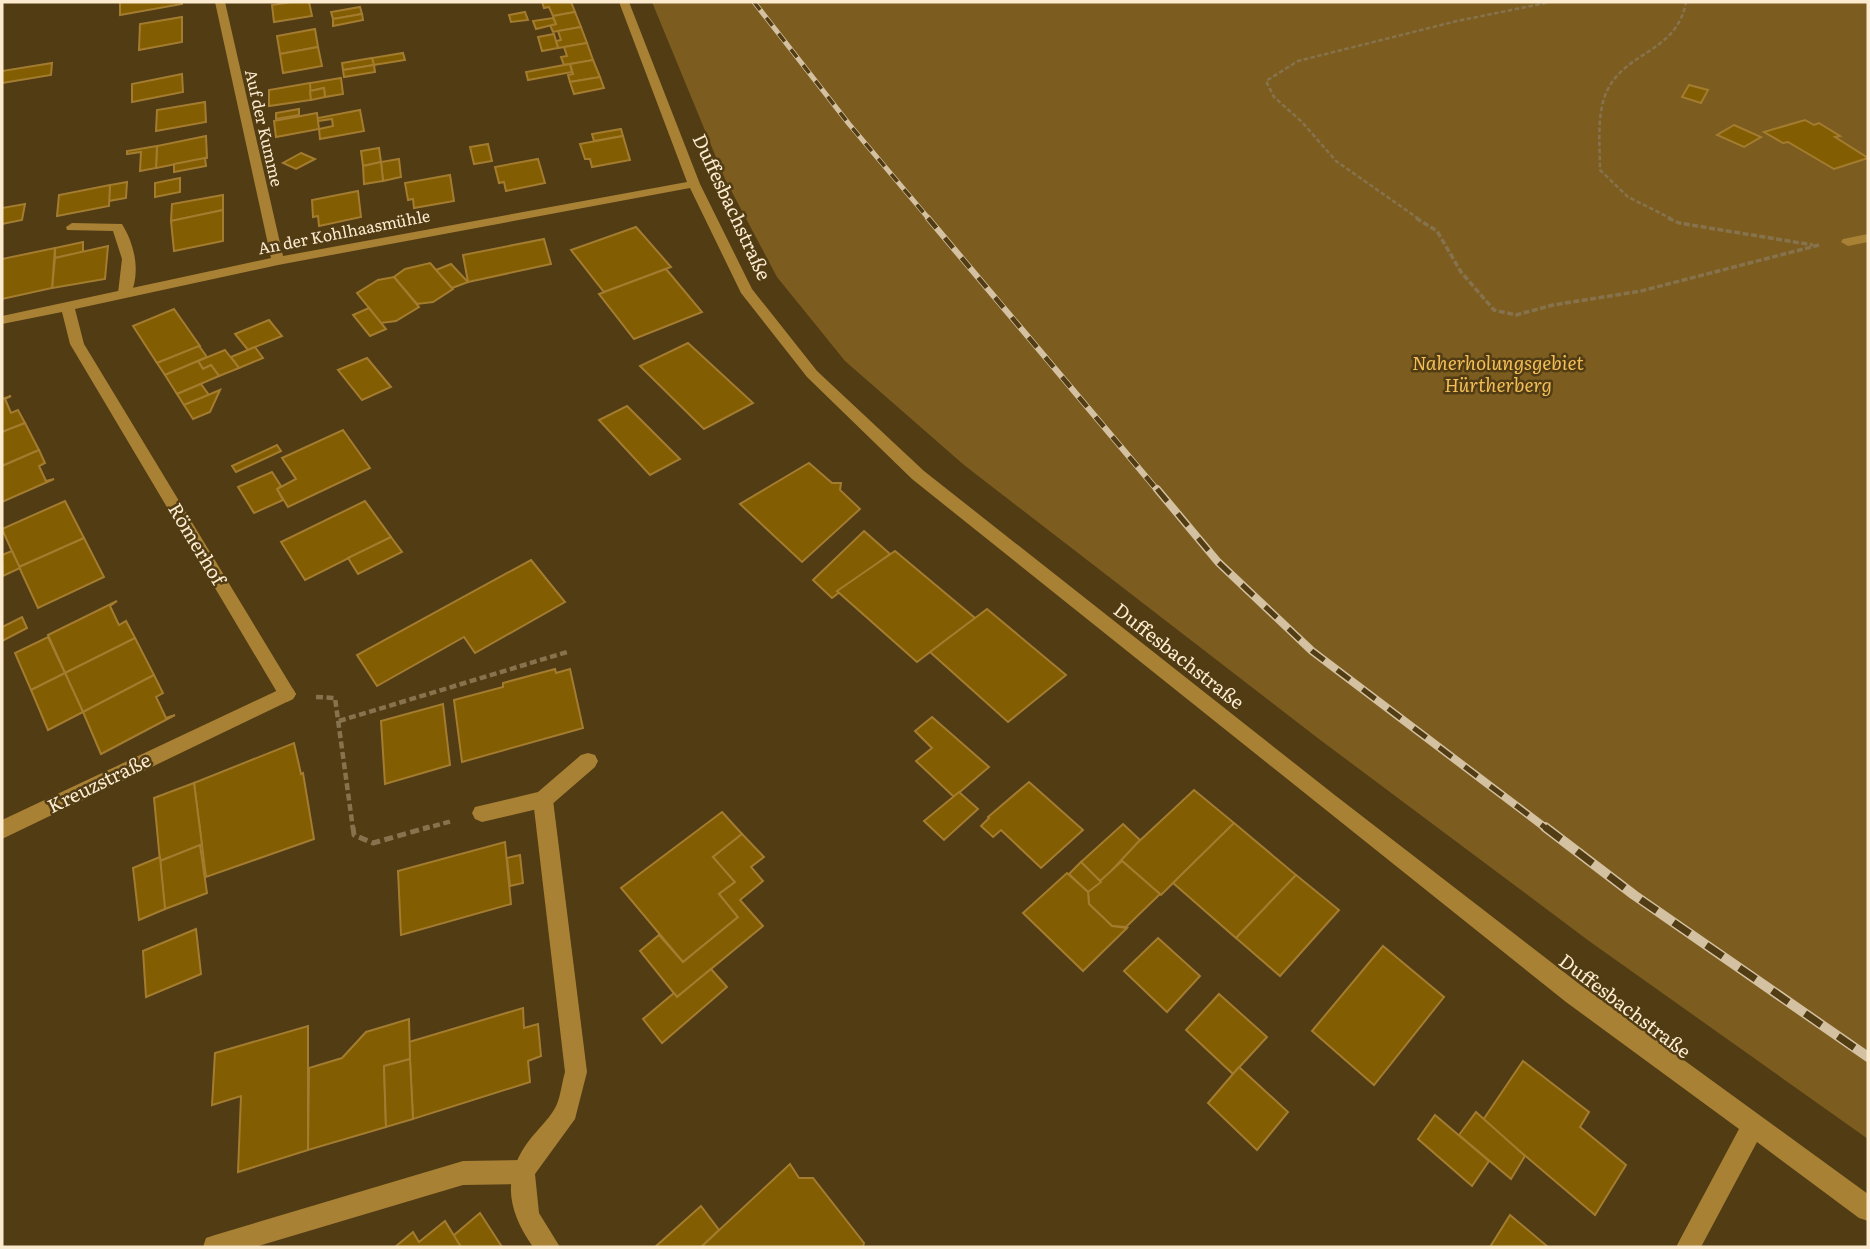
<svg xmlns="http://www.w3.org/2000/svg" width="1870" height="1249" viewBox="0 0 1870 1249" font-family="Literata,serif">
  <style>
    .green { fill: #7c5d1f }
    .building { fill: #835d01; stroke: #a37c30; stroke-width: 2 }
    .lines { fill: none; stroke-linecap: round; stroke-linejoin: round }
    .path-far3 { stroke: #86734e; stroke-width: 2.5; stroke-dasharray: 4.5 2.5; stroke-linecap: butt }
    .path-far2 { stroke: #86734e; stroke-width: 3.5; stroke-dasharray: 6 2.5; stroke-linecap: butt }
    .path-far1 { stroke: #86734e; stroke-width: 4.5; stroke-dasharray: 7 3.5; stroke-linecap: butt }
    .path { stroke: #86734e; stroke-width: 5; stroke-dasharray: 9 4.5; stroke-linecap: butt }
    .lane { fill: #a88135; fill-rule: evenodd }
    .street { fill: #a88135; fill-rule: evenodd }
    .rail-far3-casing { stroke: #d3c1a2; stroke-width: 5 }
    .rail-far2-casing { stroke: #d3c1a2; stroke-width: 6 }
    .rail-far1-casing { stroke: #d3c1a2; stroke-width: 8 }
    .rail-casing { stroke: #d3c1a2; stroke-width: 10 }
    .rail-far3 { stroke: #513c14; stroke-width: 3.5; stroke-dasharray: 10; stroke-linecap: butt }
    .rail-far2 { stroke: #513c14; stroke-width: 4.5; stroke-dasharray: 13; stroke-linecap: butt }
    .rail-far1 { stroke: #513c14; stroke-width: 5; stroke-dasharray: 16; stroke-linecap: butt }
    .rail { stroke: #513c14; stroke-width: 7; stroke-dasharray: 20; stroke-linecap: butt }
    .labels { text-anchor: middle; stroke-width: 5; stroke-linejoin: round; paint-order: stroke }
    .far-street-label { font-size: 16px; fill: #fcebcf; stroke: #513c14 }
    .street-label { font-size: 19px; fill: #fcebcf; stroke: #513c14 }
    .park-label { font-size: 19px; font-style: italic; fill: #f3be58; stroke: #513c14 }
  </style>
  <rect width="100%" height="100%" fill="#513c14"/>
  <path class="green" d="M652 2H1868V1139L1589 941 1319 739 964 465 845 361 777 277 725 179Z"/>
  <g class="building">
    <path d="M120 2H182V4L120 15Z"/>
    <path d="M292 2H309L312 16 274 22 272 5Z"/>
    <path d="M542 2H571L575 12 553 16 549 7 544 8Z"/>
    <path d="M360 7 362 14 333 19 331 12Z"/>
    <path d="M525 12 528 20 511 22 509 15Z"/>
    <path d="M575 12 581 27 553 32 550 25 556 24 553 16Z"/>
    <path d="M362 14 363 20 333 26V19Z"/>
    <path d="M182 17V42L139 50 140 24Z"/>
    <path d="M553 18 556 24 536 29 533 21Z"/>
    <path d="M581 27 587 43 558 48 556 41 561 40 558 31Z"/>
    <path d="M315 29 318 47 280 54 277 36Z"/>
    <path d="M554 34 558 48 542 51 538 37Z"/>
    <path d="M587 43 593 60 564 65 561 57 567 56 564 47Z"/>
    <path d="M318 47 322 66 283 73 280 54Z"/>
    <path d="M403 53 405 60 373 65 372 58Z"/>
    <path d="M372 58 374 65 343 70 342 63Z"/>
    <path d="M593 60 600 77 570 82 568 75 573 74 570 64Z"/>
    <path d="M52 63 51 75 2 83V71Z"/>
    <path d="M570 64 572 72 528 80 526 72Z"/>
    <path d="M374 65 375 72 344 77 343 70Z"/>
    <path d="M182 74 183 92 132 102V84Z"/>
    <path d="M600 77 604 88 574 94 570 82Z"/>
    <path d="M341 78 343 94 325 97 324 88 310 91V83Z"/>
    <path d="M310 83 311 100 269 106V90Z"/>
    <path d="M1689 85 1708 90 1701 103 1682 97Z"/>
    <path d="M324 88 325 97 311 100 310 91Z"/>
    <path d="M205 102 206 122 156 131 157 110Z"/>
    <path d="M299 109V115L276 119V113Z"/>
    <path d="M360 110 364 131 320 139 319 129 333 126 332 119 318 121V118Z"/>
    <path d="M317 113 319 129 276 137 274 121Z"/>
    <path d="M1805 120 1814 125 1819 123 1840 136 1835 137 1868 158 1834 169 1788 142 1783 143 1764 132Z"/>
    <path d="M1734 125 1761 137 1744 147 1717 135Z"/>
    <path d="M621 129 623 136 594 141 592 134Z"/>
    <path d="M206 136 207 158 156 168 157 146Z"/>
    <path d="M623 136 630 160 592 167 590 159H585L580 144Z"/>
    <path d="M488 144 492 161 474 164 470 147Z"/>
    <path d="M157 146 156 168 140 171 141 152 127 154V151Z"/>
    <path d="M379 148 381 162 363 166 361 151Z"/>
    <path d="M301 153 315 159 296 169 283 163Z"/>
    <path d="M205 158 206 166 174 172V164Z"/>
    <path d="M399 159 401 177 383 181 381 162Z"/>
    <path d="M538 159 545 183 506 191 504 182 499 183 495 167Z"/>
    <path d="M381 162 383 181 364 184 363 166Z"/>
    <path d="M450 175 454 201 414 208 413 199 408 200 405 183Z"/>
    <path d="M180 178V192L155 197V183Z"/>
    <path d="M127 182 126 198 109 201 110 185Z"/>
    <path d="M110 185 109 206 57 216 59 195Z"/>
    <path d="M358 191 361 217 319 226 318 216 313 217 312 200Z"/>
    <path d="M223 195V210L171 221 172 204Z"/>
    <path d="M25 204 22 220 2 224V208Z"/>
    <path d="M223 210V241L174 251 171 221Z"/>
    <path d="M636 227 671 267 604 292 571 250Z"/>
    <path d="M544 239 551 264 468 282 463 255Z"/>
    <path d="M83 242V252L55 258V248Z"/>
    <path d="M108 246 105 279 52 288 55 258Z"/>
    <path d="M55 248 52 288 2 299V259Z"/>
    <path d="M430 263 453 289 433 302 417 304 394 277 405 269Z"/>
    <path d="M451 264 468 282 452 288 436 270Z"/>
    <path d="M666 269 702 312 634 339 599 294Z"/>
    <path d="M394 277 419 307 396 321 381 323 357 293 378 280Z"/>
    <path d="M369 308 386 329 370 336 353 315Z"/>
    <path d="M174 309 200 346 157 363 133 326Z"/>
    <path d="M269 320 282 336 248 350 235 334Z"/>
    <path d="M688 343 753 403 704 429 640 366Z"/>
    <path d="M199 346 207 357 165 375 157 363Z"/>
    <path d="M255 347 263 358 239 368 231 357Z"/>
    <path d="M225 350 239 368 219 376 211 365 203 369 198 361Z"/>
    <path d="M367 358 391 387 362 400 338 370Z"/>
    <path d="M198 361 203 369 211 365 219 376 177 394 165 375Z"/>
    <path d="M201 384 209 395 184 405 177 394Z"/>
    <path d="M220 390 210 412 193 419 184 405Z"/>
    <path d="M11 396 5 399 11 413 18 410 25 423 2 432V399Z"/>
    <path d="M627 406 680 459 650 475 599 420Z"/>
    <path d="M25 423 39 450 2 466V432Z"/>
    <path d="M343 430 370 468 288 507 277 489 296 479 282 458Z"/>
    <path d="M277 445 281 451 236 472 232 466Z"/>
    <path d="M39 450 45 463 39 466 46 481 54 479 2 502V466Z"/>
    <path d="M809 463 832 483H841L840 490 860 509 802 562 740 504Z"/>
    <path d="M272 472 281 486 277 489 283 500 254 513 238 487Z"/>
    <path d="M65 501 84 538 19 567 2 529Z"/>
    <path d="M365 501 391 537 305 580 281 542Z"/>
    <path d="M864 531 890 554 832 598 813 580Z"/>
    <path d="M391 537 402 552 358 574 348 558Z"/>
    <path d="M84 538 104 577 38 608 19 567Z"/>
    <path d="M12 551 20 568 3 576 2 555Z"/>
    <path d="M895 551 975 618 917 662 837 591Z"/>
    <path d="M531 560 565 602 475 653 464 637 377 686 357 655Z"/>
    <path d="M117 601 110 606 119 625 126 621 135 638 65 673 48 635Z"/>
    <path d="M987 609 1066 675 1008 722 930 652Z"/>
    <path d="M22 617 27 628 2 641V627Z"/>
    <path d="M48 637 65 673 31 690 15 653Z"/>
    <path d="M135 638 154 675 83 712 65 673Z"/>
    <path d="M555 669 556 673 570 669 583 728 462 762 454 700 503 687V683Z"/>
    <path d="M65 673 83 712 48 730 31 690Z"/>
    <path d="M154 675 163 693 156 697 166 718 175 715 101 754 83 712Z"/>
    <path d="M443 704 450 765 385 784 381 721Z"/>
    <path d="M932 717 989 767 954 797 916 761 932 748 915 731Z"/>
    <path d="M294 743 301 774 303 773 314 839 206 877 194 783Z"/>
    <path d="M1029 782 1083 830 1041 868 1001 830 993 837 981 826 989 818 988 817Z"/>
    <path d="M194 783 202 845 160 861 154 798Z"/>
    <path d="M1194 790 1234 823 1161 895 1120 859Z"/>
    <path d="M959 792 978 809 944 840 924 821Z"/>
    <path d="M722 812 742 834 713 857 735 882 719 894 738 917 683 962 621 888Z"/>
    <path d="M1234 823 1296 875 1236 938 1173 883Z"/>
    <path d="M1123 824 1140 840 1101 882 1081 862Z"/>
    <path d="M742 834 764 857 751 867 763 881 740 900 763 926 677 997 640 951 659 935 683 962 738 917 719 894 735 882 713 857Z"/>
    <path d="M505 842 511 904 401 935 398 871Z"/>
    <path d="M200 845 207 893 165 909 160 861Z"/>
    <path d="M520 855 523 883 510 886 507 858Z"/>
    <path d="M160 857 165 909 139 920 133 868Z"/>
    <path d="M1122 861 1160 894 1126 927 1112 926 1089 904 1088 892Z"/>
    <path d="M1081 862 1101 882 1088 892 1069 874Z"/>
    <path d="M1067 873 1088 892 1089 904 1112 926 1127 928 1083 971 1023 913Z"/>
    <path d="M1296 875 1339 910 1280 976 1236 938Z"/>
    <path d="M196 929 201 974 146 997 143 951Z"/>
    <path d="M1158 938 1200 976 1167 1012 1124 971Z"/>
    <path d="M1383 946 1444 997 1374 1085 1312 1031Z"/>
    <path d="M711 969 727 987 662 1043 643 1019 674 993 677 997Z"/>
    <path d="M1219 994 1267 1037 1233 1074 1186 1030Z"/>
    <path d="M523 1008 524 1028 538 1024 541 1056 528 1061 530 1082 413 1119 409 1042Z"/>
    <path d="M409 1019 410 1059 384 1066 386 1127 308 1150 309 1068 342 1058 366 1032Z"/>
    <path d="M308 1026V1150L238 1172 241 1096 212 1105 215 1053Z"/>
    <path d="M410 1059 413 1119 386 1127 384 1066Z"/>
    <path d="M1523 1061 1589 1112 1580 1127 1626 1165 1595 1215 1483 1120Z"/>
    <path d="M1239 1067 1288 1112 1257 1150 1208 1103Z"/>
    <path d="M1476 1112 1525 1156 1511 1179 1459 1135Z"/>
    <path d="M1435 1115 1489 1161 1472 1186 1418 1139Z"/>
    <path d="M790 1164 799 1178H813L864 1243 863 1247H701Z"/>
    <path d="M701 1206 719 1230 701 1247H655Z"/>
    <path d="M480 1213 502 1247H461L453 1236Z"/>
    <path d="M1510 1215 1548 1247H1490Z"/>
    <path d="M445 1221 461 1247H395L413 1232 419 1242Z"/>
  </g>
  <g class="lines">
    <g class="path-far3">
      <path d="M1419 219 1336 161 1302 122 1274 97 1266 81 1298 61 1457 21 1551 2"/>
      <path d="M1672 219 1628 197 1600 170C1600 145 1596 112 1608 89 1627 51 1677 52 1686 2"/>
    </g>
    <g class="path-far2">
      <path d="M1416 218 1437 231 1461 272 1494 310 1516 315 1553 305 1641 291 1819 245"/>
      <path d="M1668 218 1679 223 1813 245"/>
    </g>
    <g class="path-far1">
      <path d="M316 697 335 698 353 829"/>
      <path d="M339 721 567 652"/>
      <path d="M423 829 452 821"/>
    </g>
    <path class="path" d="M353 827 354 835 373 843 429 827"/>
    <g class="lane">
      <path d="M72 223 122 224C135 245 141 273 130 296L125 297 118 293 122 259 113 231 67 230 66 227Z"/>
      <path d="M287 686 293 689 296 694 293 699 2 839V820Z"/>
      <path d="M588 753 595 755 598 761 595 767 550 806 482 822 475 819 472 813 475 807 538 792 581 755Z"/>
      <path d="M523 1160 531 1164 535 1172 531 1180 523 1184 463 1185 255 1247H203L206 1238 215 1235 463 1161Z"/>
    </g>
    <g class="street">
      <path d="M215 2H225L283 256 687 182 619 2H629L700 184 752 289 817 371 924 471 1336 796 1582 986 1868 1194V1221L1859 1218 1757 1142 1701 1247H1676L1739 1129 1566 1002 912 479 807 377 741 293 690 188 278 265 75 309 84 344 296 694 293 699 287 702 281 699 70 344 62 312 2 324V316L271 258Z"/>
      <path d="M1868 234V242L1848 246 1841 242 1843 239Z"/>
      <path d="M543 791 550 794 553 800 587 1072 575 1119 535 1174 539 1213 560 1247H533C507 1210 501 1176 531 1138 539 1128 552 1116 557 1104 561 1094 562 1082 565 1072L533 800 536 794Z"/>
    </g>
    <g class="rail-far3-casing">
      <path id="rail-far3" d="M754 2 849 124 929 219"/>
    </g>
    <g class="rail-far2-casing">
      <path id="rail-far2" d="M928 218 1158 491"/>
    </g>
    <g class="rail-far1-casing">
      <path id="rail-far1" d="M1157 489 1218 562 1312 651 1547 829"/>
    </g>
    <g class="rail-casing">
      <path id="rail" d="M1545 827 1634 895 1868 1057"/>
    </g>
    <use href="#rail-far3" class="rail-far3"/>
    <use href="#rail-far2" class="rail-far2"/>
    <use href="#rail-far1" class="rail-far1"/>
    <use href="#rail" class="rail"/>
  </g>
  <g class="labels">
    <g class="far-street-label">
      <text transform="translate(264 128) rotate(77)" y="6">Auf der Kumme</text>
      <text transform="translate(344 232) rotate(-11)" y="6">An der Kohlhaasmühle</text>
    </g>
    <g class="street-label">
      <text transform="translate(732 207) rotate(65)" y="7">Duffesbachstraße</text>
      <text transform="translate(197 544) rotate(59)" y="7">Römerhof</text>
      <text transform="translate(1179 656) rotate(38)" y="7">Duffesbachstraße</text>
      <text transform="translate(99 783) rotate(-26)" y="7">Kreuzstraße</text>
      <text transform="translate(1625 1006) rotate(37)" y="7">Duffesbachstraße</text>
    </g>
    <g class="park-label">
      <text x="1498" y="370">Naherholungsgebiet<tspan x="1498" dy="22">Hürtherberg</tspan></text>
    </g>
  </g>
  <rect width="1870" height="1249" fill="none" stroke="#fcebcf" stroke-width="7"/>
</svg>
